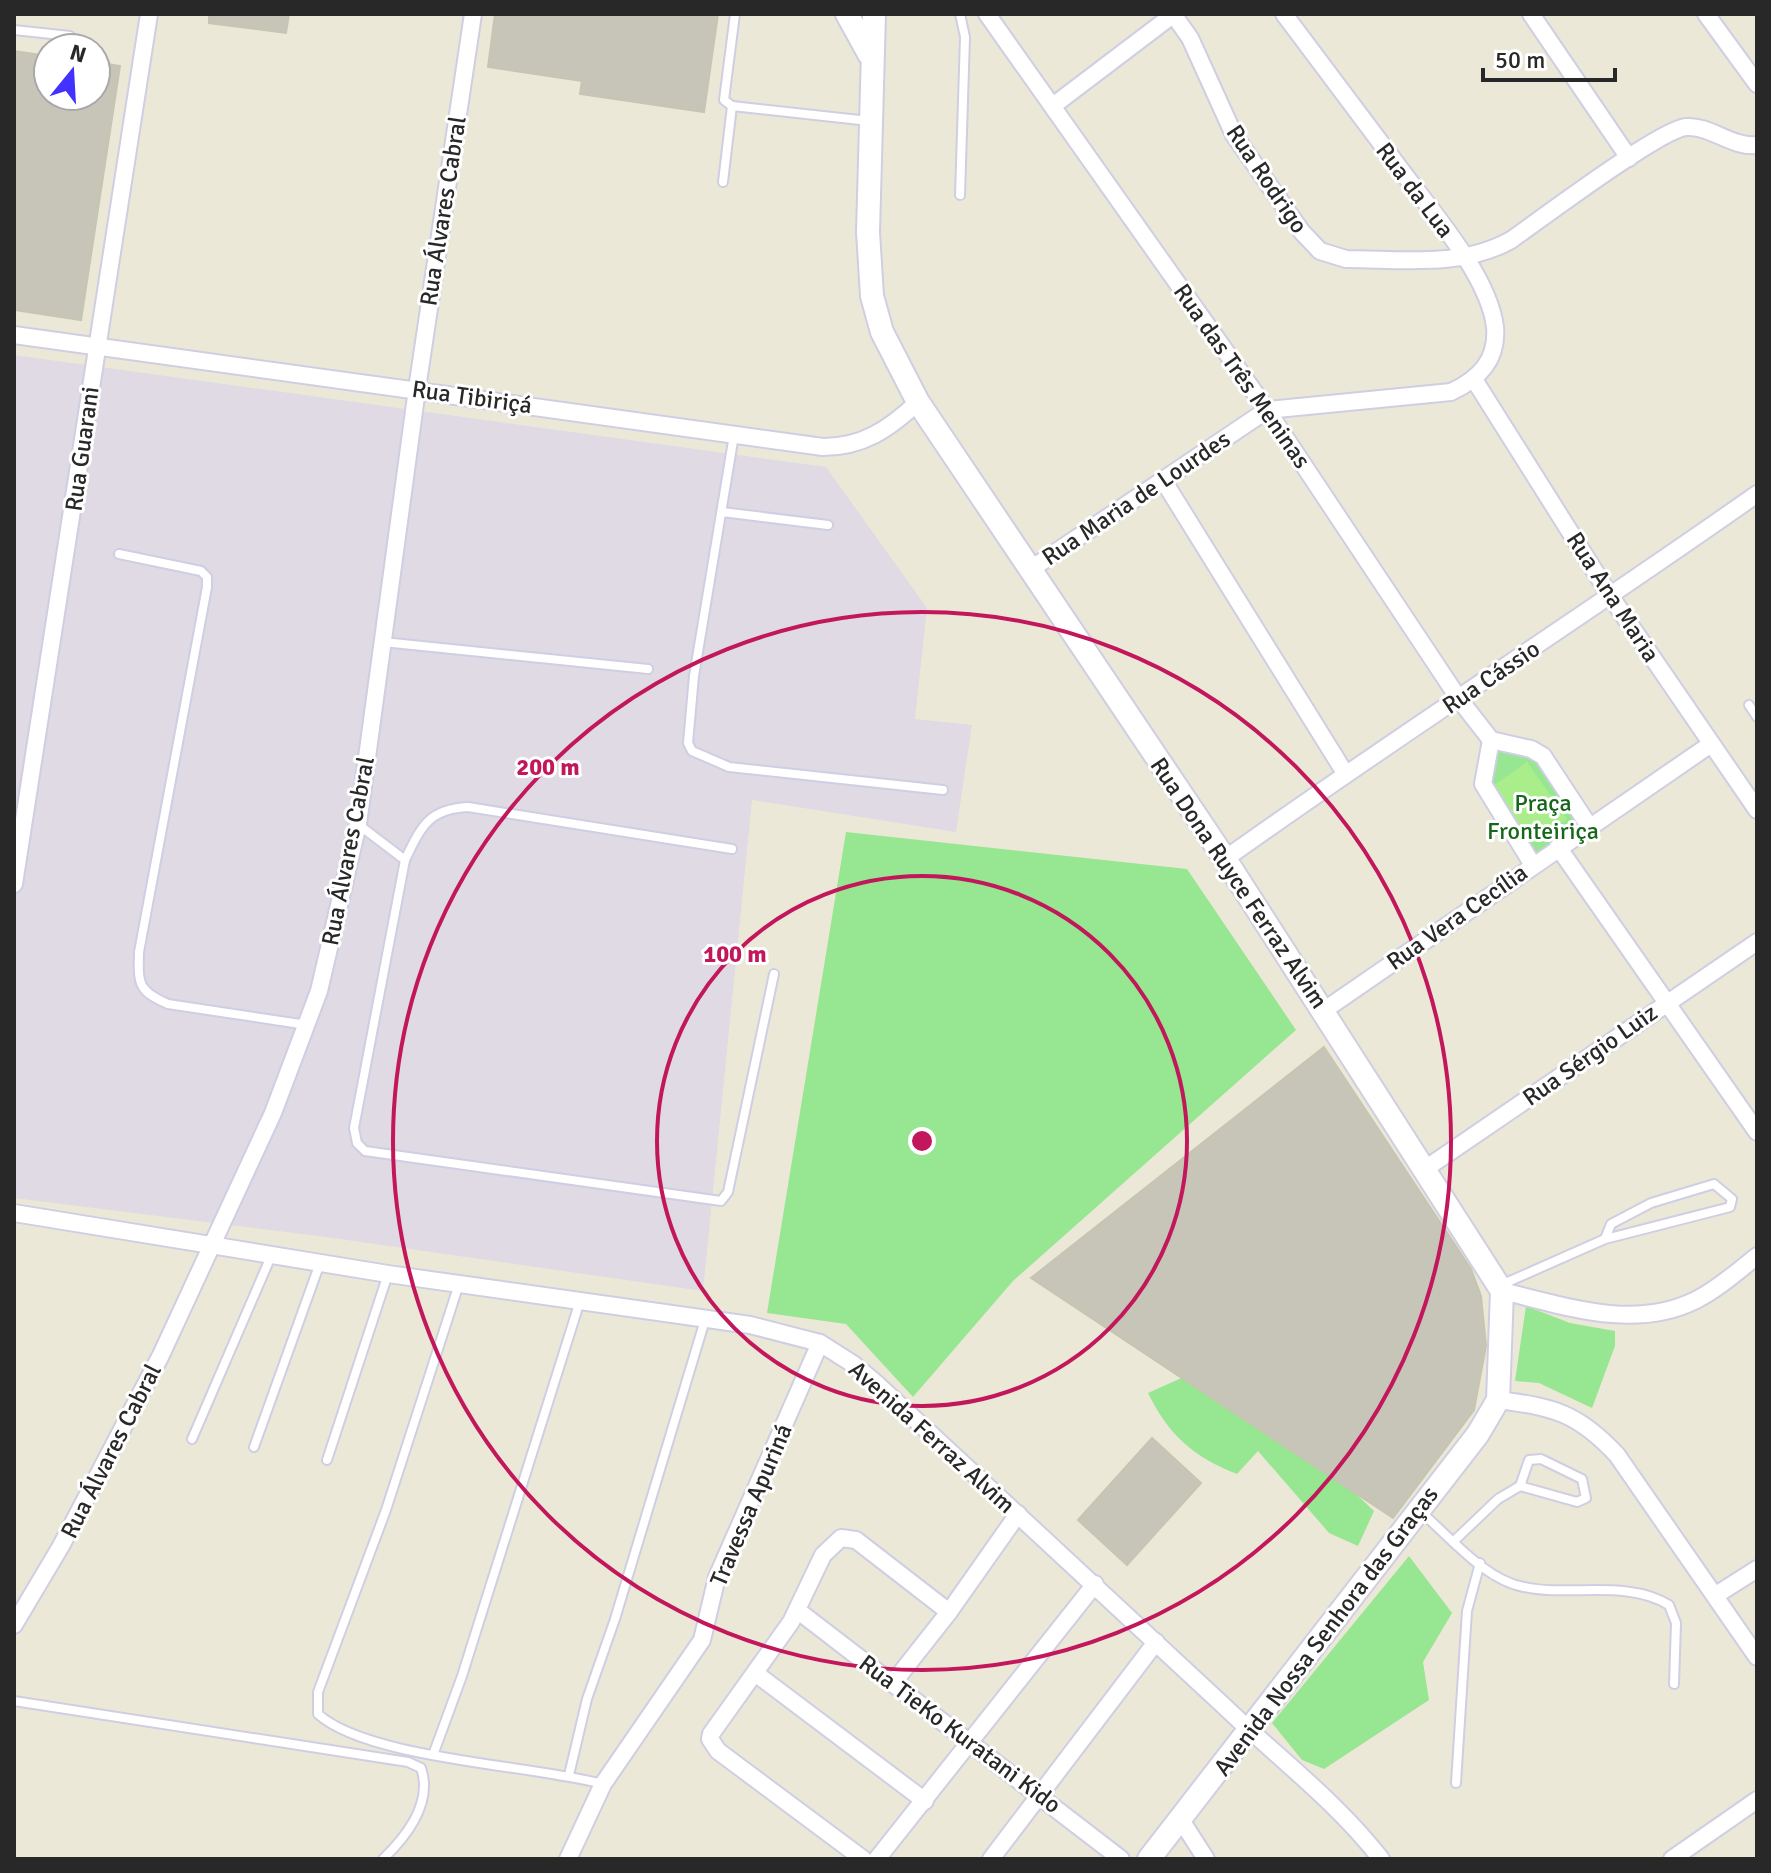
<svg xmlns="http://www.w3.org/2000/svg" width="1771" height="1873" viewBox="0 0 1771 1873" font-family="Signika,sans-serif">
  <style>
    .industrial { fill: #dfdae3 }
    .green { fill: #97e691 }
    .pitch { fill: #aaee8c }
    .building { fill: #c7c5b8; stroke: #c7c5b2; stroke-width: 2 }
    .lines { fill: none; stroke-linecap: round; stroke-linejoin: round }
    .service-casing { stroke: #cfcee2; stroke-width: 12 }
    .minor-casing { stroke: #cfcee2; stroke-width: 20 }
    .secondary-casing { stroke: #cfcee2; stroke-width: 26 }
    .service { stroke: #fff; stroke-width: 8 }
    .minor { stroke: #fff; stroke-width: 16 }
    .secondary { stroke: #fff; stroke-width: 22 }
    .ring { fill: none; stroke: #c2185b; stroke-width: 4 }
    .labels { text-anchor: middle; stroke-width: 6; stroke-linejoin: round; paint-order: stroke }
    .street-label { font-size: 24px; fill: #282828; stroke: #fff }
    .park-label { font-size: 24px; fill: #16671b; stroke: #fff }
    .centre { fill: #c2185b; stroke: #fff; stroke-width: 4 }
    .ring-label { font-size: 24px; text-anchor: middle; font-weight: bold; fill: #c2185b; stroke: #fff; stroke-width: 6; stroke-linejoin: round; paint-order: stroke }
  </style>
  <rect width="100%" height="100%" fill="#ece8d8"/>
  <path class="industrial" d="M14 355 826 467 927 608 915 719 972 725 956 832 752 800 703 1291 326 1237 14 1198Z"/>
  <g class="green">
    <path d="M1491 740 1531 749 1589 826 1533 865 1485 789Z"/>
    <path d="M846 832 1187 869 1296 1030 1013 1281 913 1397 846 1324 767 1313Z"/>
    <path d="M1526 1306 1570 1323 1615 1331V1346L1592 1408 1539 1383 1515 1381Z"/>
    <path d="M1217 1362 1374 1511 1358 1546 1329 1533 1258 1451 1237 1474C1193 1457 1168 1434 1148 1393Z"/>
    <path d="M1409 1556 1452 1613 1423 1662 1429 1700 1324 1769 1302 1760 1272 1723Z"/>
  </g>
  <path class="pitch" d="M1527 762 1567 819 1533 843 1493 786Z"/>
  <g class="building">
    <path d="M209 14H289L286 33 209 23Z"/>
    <path d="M495 14H718L704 112 580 94 582 81 488 67Z"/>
    <path d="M14 51 48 56V96H96V62L120 66 81 320 14 310Z"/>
    <path d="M1324 1047 1471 1269 1481 1296 1486 1346 1474 1410 1393 1518 1031 1278Z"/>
    <path d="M1152 1438 1201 1483 1127 1565 1078 1520Z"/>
  </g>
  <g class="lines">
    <g class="service-casing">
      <g id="service">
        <path d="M735 14 724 100 732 106 869 121"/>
        <path d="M960 14 965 37 960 195"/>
        <path d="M14 30 70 36"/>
        <path d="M723 182 732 106"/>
        <path d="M734 435 694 676 688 743 692 751 729 767 943 790"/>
        <path d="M722 512 828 525"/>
        <path d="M119 554 201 571 207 577V587L139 952C138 984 138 991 168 1004L307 1025"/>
        <path d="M383 642 648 669"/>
        <path d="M1749 705 1757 717"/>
        <path d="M359 825 405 860 354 1128 357 1143 365 1151 721 1201 728 1192 774 974"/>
        <path d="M405 860C421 827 428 809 468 807L732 849"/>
        <path d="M459 1284 386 1510 318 1692V1714C368 1759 532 1765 603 1784"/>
        <path d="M1501 1285 1605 1239 1730 1207 1732 1199 1714 1184 1651 1203 1611 1224 1605 1239"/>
        <path d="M192 1439 272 1254"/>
        <path d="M254 1447 320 1263"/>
        <path d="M327 1460 388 1274"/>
        <path d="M1421 1512C1450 1537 1485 1580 1524 1587 1570 1597 1627 1579 1669 1605L1676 1623 1674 1684"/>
        <path d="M1455 1540 1498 1499 1520 1486 1577 1502 1586 1498 1582 1479 1541 1459 1529 1460 1520 1486"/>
        <path d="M14 1701 408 1762 421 1768C433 1803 407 1836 383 1859"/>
        <path d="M433 1755 462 1676 580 1301"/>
        <path d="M569 1775 587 1699 615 1619 705 1320"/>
        <path d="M1456 1783 1467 1611 1480 1563"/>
      </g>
    </g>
    <g class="minor-casing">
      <g id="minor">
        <path d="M987 14 1267 410 1459 699 1491 740"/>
        <path d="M1173 14 1190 38 1234 135 1302 232 1320 251 1346 259C1401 259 1462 268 1511 240 1541 219 1659 130 1686 127 1710 125 1732 148 1757 145"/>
        <path d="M1531 14 1629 158"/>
        <path d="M1706 14 1757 84"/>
        <path d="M1054 105 1174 14"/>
        <path d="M14 335 823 447C863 447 889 429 918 402"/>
        <path d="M1475 381 1611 597 1757 810"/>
        <path d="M1163 480 1345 773"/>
        <path d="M1028 571 1267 410 1451 392C1479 379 1498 360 1495 327 1489 275 1428 207 1398 166 1360 115 1322 65 1284 14"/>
        <path d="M1491 740 1483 784 1533 865"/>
        <path d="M1491 740 1531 749 1543 756 1589 826"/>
        <path d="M1558 847 1757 1132"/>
        <path d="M1225 859C1400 734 1581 618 1757 494"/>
        <path d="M14 884 149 14"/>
        <path d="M1323 1011 1711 744"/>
        <path d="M1425 1169 1757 942"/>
        <path d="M14 1213 388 1274 750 1325 820 1343 853 1364 878 1385C994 1492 1110 1599 1225 1707 1277 1757 1336 1801 1381 1859"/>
        <path d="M1502 1291C1565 1306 1634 1331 1696 1300 1718 1289 1738 1271 1757 1256"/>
        <path d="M1498 1400C1554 1407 1578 1413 1617 1455L1757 1657"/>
        <path d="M1716 1595 1757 1569"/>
        <path d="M797 1610 1121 1859"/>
        <path d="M14 1625 61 1546 161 1355 273 1113 319 991 358 824 417 389 473 14"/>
        <path d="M755 1673 925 1801"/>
        <path d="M893 1683 949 1612 1018 1514"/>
        <path d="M1181 1820 1206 1859"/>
        <path d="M568 1859 603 1784 702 1640 717 1577 820 1343"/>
        <path d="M863 1859 718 1751 710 1739 711 1734 791 1622 823 1555 841 1538 856 1540 949 1612"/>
        <path d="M877 1859 1095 1584"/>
        <path d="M991 1859 1156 1642"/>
        <path d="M1672 1859 1757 1800"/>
      </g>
    </g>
    <g class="secondary-casing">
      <g id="secondary">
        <path d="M847 14 869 54"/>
        <path d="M874 14 868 232 872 296 882 332 918 402 1225 859 1502 1291 1498 1400 1478 1434 1149 1859"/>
      </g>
    </g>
    <use href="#service" class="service"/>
    <use href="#minor" class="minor"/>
    <use href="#secondary" class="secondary"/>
  </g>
  <g class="ring">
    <circle cx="922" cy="1141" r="265"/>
    <circle cx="922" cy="1141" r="529"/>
  </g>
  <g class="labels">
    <g class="street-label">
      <text transform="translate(1267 179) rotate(56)" y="8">Rua Rodrigo</text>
      <text transform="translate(1415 190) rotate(53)" y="8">Rua da Lua</text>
      <text transform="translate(443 211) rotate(-81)" y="8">Rua Álvares Cabral</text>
      <text transform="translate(1242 376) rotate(55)" y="8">Rua das Três Meninas</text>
      <text transform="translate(472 397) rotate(8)" y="8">Rua Tibiriçá</text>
      <text transform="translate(82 449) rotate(-82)" y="8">Rua Guarani</text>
      <text transform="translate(1136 498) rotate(-34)" y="8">Rua Maria de Lourdes</text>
      <text transform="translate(1613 597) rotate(57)" y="8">Rua Ana Maria</text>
      <text transform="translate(1491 677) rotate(-34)" y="8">Rua Cássio</text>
      <text transform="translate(348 851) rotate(-79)" y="8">Rua Álvares Cabral</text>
      <text transform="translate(1239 883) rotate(56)" y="8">Rua Dona Ruyce Ferraz Alvim</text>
      <text transform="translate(1457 917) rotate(-35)" y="8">Rua Vera Cecília</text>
      <text transform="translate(1590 1055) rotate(-35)" y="8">Rua Sérgio Luiz</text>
      <text transform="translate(932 1437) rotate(42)" y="8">Avenida Ferraz Alvim</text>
      <text transform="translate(111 1451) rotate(-63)" y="8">Rua Álvares Cabral</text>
      <text transform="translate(751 1505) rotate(-67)" y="8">Travessa Apuriná</text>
      <text transform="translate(1326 1631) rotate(-53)" y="8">Avenida Nossa Senhora das Graças</text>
      <text transform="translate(960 1734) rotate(37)" y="8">Rua TieKo Kuratani Kido</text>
    </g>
    <g class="park-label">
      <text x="1543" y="811">Praça<tspan x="1543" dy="28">Fronteiriça</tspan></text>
    </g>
  </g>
  <circle cx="922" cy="1141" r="12" class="centre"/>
  <g class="ring-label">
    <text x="548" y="775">200 m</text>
    <text x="735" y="962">100 m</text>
  </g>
  <rect width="1771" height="1873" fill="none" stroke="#282828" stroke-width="32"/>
  <g transform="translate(72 72) rotate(18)"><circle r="38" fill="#ffffff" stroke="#a9a9a9" stroke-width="2"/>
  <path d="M0-6L14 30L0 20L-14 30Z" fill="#4332ff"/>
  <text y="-12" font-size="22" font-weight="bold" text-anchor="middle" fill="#282828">N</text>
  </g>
  <path d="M1483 68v12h132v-12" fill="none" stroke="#282828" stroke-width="4"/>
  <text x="1495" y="68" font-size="24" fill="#282828" stroke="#ffffff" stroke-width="6" paint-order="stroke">50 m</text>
</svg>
